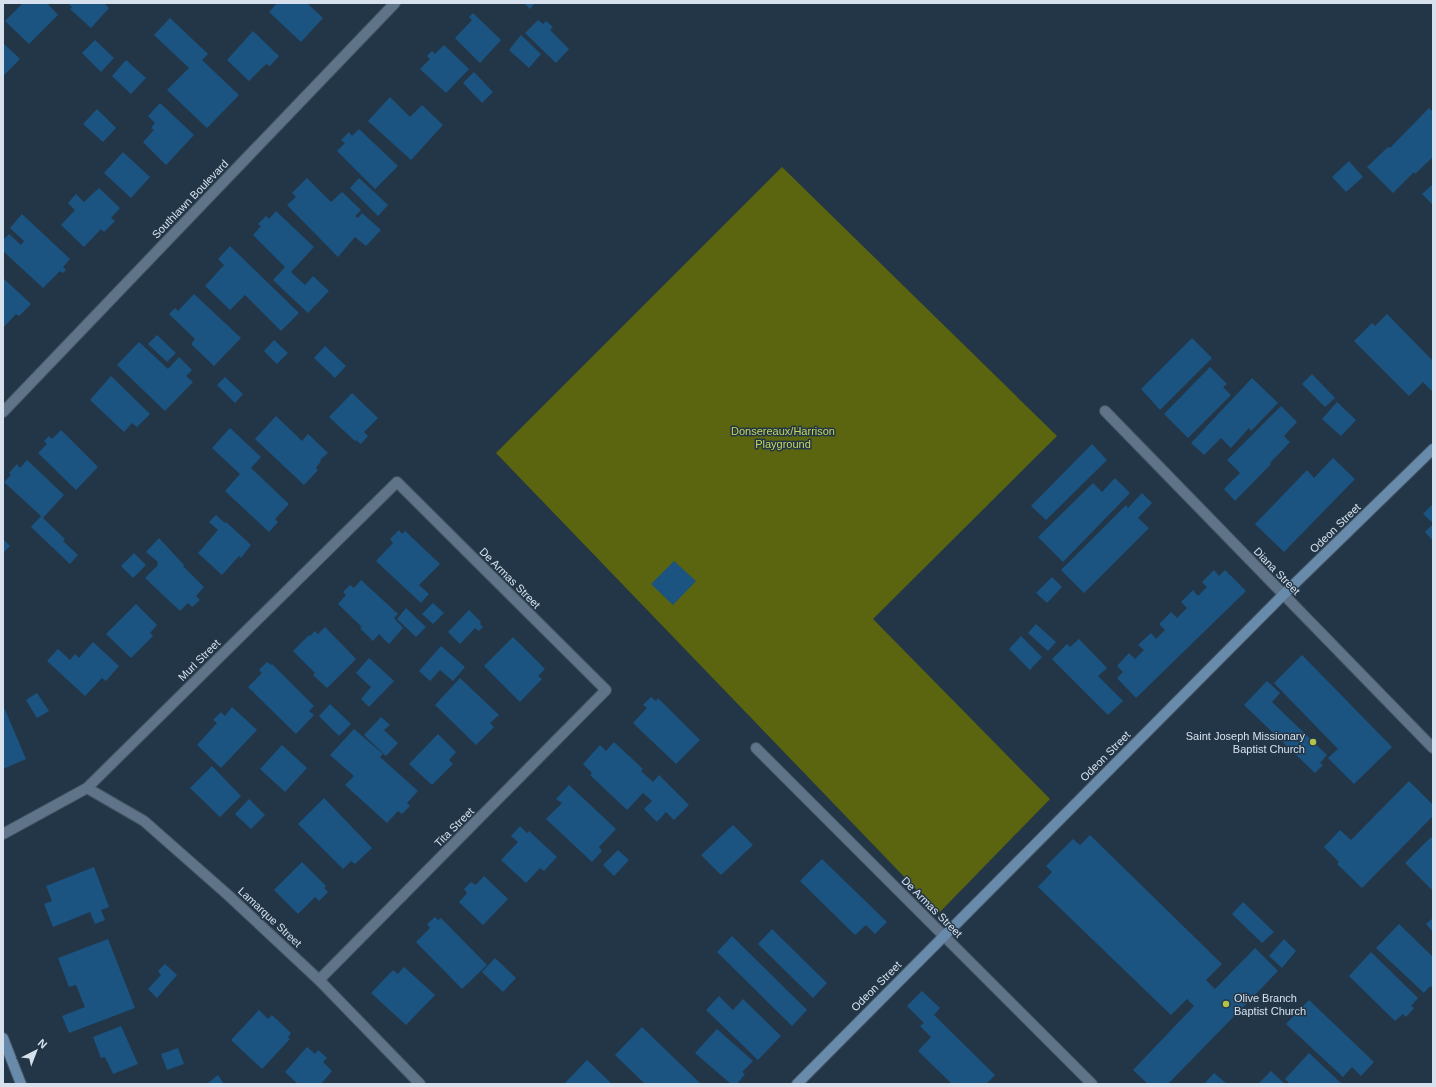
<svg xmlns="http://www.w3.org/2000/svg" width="1436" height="1087" viewBox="0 0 1436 1087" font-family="Arial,sans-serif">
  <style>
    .green { fill: #5b640e }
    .building { fill: #1b5381 }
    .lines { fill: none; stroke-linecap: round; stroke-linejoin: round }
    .street-casing { stroke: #445463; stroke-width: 12 }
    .secondary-casing { stroke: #445463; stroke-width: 12 }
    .street { stroke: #5f7488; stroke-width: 10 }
    .secondary { stroke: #698bab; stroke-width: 10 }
    .poi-dot { fill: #b3c24b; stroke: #233647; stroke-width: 1.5 }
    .labels { text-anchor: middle; stroke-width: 3; stroke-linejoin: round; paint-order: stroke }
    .street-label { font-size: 11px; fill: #d6e1ed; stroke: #233647 }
    .park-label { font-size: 11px; fill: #c6d75a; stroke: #233647 }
    .poi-label { font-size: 11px; fill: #d6e1ed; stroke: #233647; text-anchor: end }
  </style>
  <rect width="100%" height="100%" fill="#233647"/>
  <path class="green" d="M782 167 1057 436 873 619 1050 799 939 913 496 453Z"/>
  <g class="building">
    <path d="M21 3H47L58 15 29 44 5 21 22 4Z"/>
    <path d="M68 3H104L109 8 91 28 70 9 72 7Z"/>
    <path d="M277 3H307L323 18 301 42 269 12Z"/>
    <path d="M524 3H535L530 9Z"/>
    <path d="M473 13 501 40 480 63 455 38 472 20 469 17Z"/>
    <path d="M170 18 208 54 202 60 239 95 207 128 167 90 189 68 154 35Z"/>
    <path d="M538 20 543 24 546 21 553 27 550 30 569 49 556 63 525 33Z"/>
    <path d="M253 31 279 56 270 66 266 64 249 81 227 60Z"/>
    <path d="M521 35 541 54 529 68 509 50Z"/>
    <path d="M95 40 114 58 101 72 82 53Z"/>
    <path d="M3 43 20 59 3 76Z"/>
    <path d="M444 45 469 69 446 93 420 69 430 59 427 56 432 51 435 54Z"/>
    <path d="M126 60 146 78 131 94 112 76Z"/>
    <path d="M474 72 493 92 482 103 463 83Z"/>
    <path d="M390 97 410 117 422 105 443 125 411 160 368 121Z"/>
    <path d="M160 103 194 135 166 165 143 142 154 130 151 128 155 123 148 116Z"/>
    <path d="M1429 108 1433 112V157L1415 174 1414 172 1393 193 1367 167 1388 147 1390 148Z"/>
    <path d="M97 109 116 128 103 142 83 124Z"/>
    <path d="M359 129 398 166 375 189 337 151 345 143 341 140 349 132 352 136Z"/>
    <path d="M123 152 150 177 131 198 104 173Z"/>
    <path d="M1349 161 1363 177 1346 192 1332 177Z"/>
    <path d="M307 178 331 202 342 192 361 210 355 216 358 218 362 213 381 230 366 246 355 237 338 257 287 205 296 197 292 193Z"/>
    <path d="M359 178 388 205 378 216 350 188Z"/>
    <path d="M1433 184V205L1422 194Z"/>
    <path d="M99 188 120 208 111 218 115 221 104 232 101 229 84 247 61 225 75 210 68 203 76 194 84 202Z"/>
    <path d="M276 211 314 247 291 272 305 285 313 276 329 291 308 313 273 280 285 267 253 235 261 226 258 224 266 216 269 219Z"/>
    <path d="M22 214 70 259 63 267 66 270 63 273 60 271 43 288 3 251V240L9 234 21 245 24 241 10 228Z"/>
    <path d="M230 246 299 313 281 331 245 295 230 310 205 286 224 265 218 259Z"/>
    <path d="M3 278 31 304 19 316 16 314 3 328Z"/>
    <path d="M194 294 241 338 214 366 191 344 195 339 169 314 175 308 178 311Z"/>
    <path d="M1387 314 1433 361V392L1423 382 1409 396 1354 341 1372 323 1375 326Z"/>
    <path d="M157 335 176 353 167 362 148 344Z"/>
    <path d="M1192 338 1212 358 1160 410 1141 389Z"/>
    <path d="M274 340 288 353 277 364 264 351Z"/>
    <path d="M139 342 168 369 179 357 192 370 186 376 193 382 165 411 117 365Z"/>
    <path d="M325 346 346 366 335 378 314 358Z"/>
    <path d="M1210 367 1227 384 1223 387 1231 395 1188 438 1164 414Z"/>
    <path d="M1312 374 1335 398 1325 407 1302 384Z"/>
    <path d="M111 376 150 414 137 427 132 423 124 432 90 400Z"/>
    <path d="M225 377 243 394 235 403 217 385Z"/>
    <path d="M1252 378 1278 403 1251 431 1249 428 1231 448 1221 438 1204 455 1191 443Z"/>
    <path d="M352 393 378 418 364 432 368 436 361 444 356 440 355 441 329 417Z"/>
    <path d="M1337 402 1356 420 1341 436 1322 419Z"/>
    <path d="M1281 406 1297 422 1284 436 1290 442 1270 463 1271 464 1235 501 1224 489 1240 473 1227 460Z"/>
    <path d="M276 416 302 441 308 434 328 453 320 460 321 461 316 468 318 470 304 485 255 439Z"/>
    <path d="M230 428 261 457 251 468 289 504 275 519 278 522 269 532 225 491 240 474 212 448Z"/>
    <path d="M61 430 98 467 76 490 38 453 47 444 44 441 49 436 52 439Z"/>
    <path d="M1092 444 1107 460 1046 520 1031 506Z"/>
    <path d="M1333 458 1355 479 1284 552 1255 524 1307 470 1314 478Z"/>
    <path d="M27 460 64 495 43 518 65 539 63 541 78 555 70 564 31 527 41 516 4 482 11 475 9 473 17 464 20 468Z"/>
    <path d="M1115 478 1130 493 1063 562 1038 537 1093 483 1102 492Z"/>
    <path d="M1142 493 1152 503 1138 518 1149 528 1084 593 1061 570 1126 505 1128 508Z"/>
    <path d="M1433 504V523L1423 514Z"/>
    <path d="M216 515 225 523 226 522 251 545 241 558 239 556 222 575 198 553 218 530 209 522Z"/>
    <path d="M1433 524V541L1425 532Z"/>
    <path d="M399 530 402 534 405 531 440 564 419 585 429 594 421 603 376 561 393 543 390 539Z"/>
    <path d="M159 538 184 565 183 566 204 587 196 596 200 600 192 607 188 603 180 611 145 578 158 565 157 563 158 562 146 552Z"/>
    <path d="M3 539 10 546 3 553Z"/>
    <path d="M134 553 146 565 133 578 121 566Z"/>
    <path d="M674 561 696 581 673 605 651 584Z"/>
    <path d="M1214 570 1219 576 1225 570 1246 591 1136 698 1117 678 1123 672 1117 666 1129 653 1135 659 1144 650 1138 645 1151 633 1156 639 1165 630 1159 624 1171 612 1177 618 1187 608 1181 602 1193 590 1198 596 1207 587 1202 582Z"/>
    <path d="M1052 577 1062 587 1047 603 1036 593Z"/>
    <path d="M361 580 398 614 394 618 403 628 389 644 379 634 373 641 360 628 362 627 338 604 346 595 343 592 350 585 354 588Z"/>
    <path d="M433 603 444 613 433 624 422 614Z"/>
    <path d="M136 604 157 625 150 633 153 636 131 658 106 634Z"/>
    <path d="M406 608 426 627 416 637 397 619Z"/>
    <path d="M469 610 481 622 480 624 483 627 479 631 475 628 460 644 448 632Z"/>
    <path d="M1036 624 1056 642 1048 651 1028 633Z"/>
    <path d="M325 627 356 659 327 688 313 675 315 673 293 651 309 635 310 636 315 631 318 634Z"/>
    <path d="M1021 636 1042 657 1030 670 1009 649Z"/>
    <path d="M513 637 545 669 538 676 542 679 520 702 484 666Z"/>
    <path d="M1079 639 1107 668 1098 676 1123 701 1108 715 1052 659 1067 644 1070 647Z"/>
    <path d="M93 642 119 666 106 681 102 678 85 696 47 661 58 649 70 660 75 654 79 658Z"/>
    <path d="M441 646 465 667 453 681 440 670 430 681 419 671Z"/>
    <path d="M1302 655 1392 747 1354 784 1328 758 1338 749 1274 683Z"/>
    <path d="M369 658 394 681 369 707 361 699 371 687 356 673Z"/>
    <path d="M267 662 271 665 272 664 314 706 309 711 314 715 296 734 248 687 262 673 259 670Z"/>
    <path d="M460 678 499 715 490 723 494 727 476 745 435 705Z"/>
    <path d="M1267 681 1280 693 1272 702 1327 755 1320 763 1323 765 1315 773 1244 705Z"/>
    <path d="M37 693 49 711 37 718 26 700Z"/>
    <path d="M651 697 656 701 658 698 700 740 676 764 633 723 647 708 643 705Z"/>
    <path d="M330 704 351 724 339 736 319 716Z"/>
    <path d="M3 705 26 759 3 769Z"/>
    <path d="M232 707 257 730 221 768 197 745 217 723 213 720 221 712 225 716Z"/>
    <path d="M381 717 390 725 384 730 398 743 386 756 364 735Z"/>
    <path d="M354 729 383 754 380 757 418 791 407 803 410 806 402 814 398 811 387 823 345 785 354 776 330 755Z"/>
    <path d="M438 734 456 752 449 760 453 764 432 785 409 764Z"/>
    <path d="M614 742 643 769 641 771 653 782 659 775 689 805 674 820 666 812 657 822 644 809 652 801 643 793 627 810 590 775 592 773 583 764 600 745 606 751Z"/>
    <path d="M282 745 307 768 285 792 260 769Z"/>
    <path d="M212 766 241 796 220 817 190 788Z"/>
    <path d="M1409 781 1433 805V816L1362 888 1337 864 1339 862 1324 847 1340 830 1351 840Z"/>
    <path d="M569 785 616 829 599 847 602 851 592 862 546 819 562 803 556 799Z"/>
    <path d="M324 798 372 848 355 864 351 861 343 869 298 824Z"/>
    <path d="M249 799 265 815 251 829 235 814Z"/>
    <path d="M733 825 753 845 721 875 701 855Z"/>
    <path d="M520 826 527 833 529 831 557 857 544 871 540 868 526 883 501 860 518 842 511 836Z"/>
    <path d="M1090 835 1222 964 1206 980 1215 989 1255 948 1278 971 1168 1084H1148L1133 1070 1194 1006 1187 999 1171 1015 1038 887 1052 872 1046 866 1073 839 1080 845Z"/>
    <path d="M1431 837 1433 839V891L1405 863Z"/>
    <path d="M618 850 629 860 614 876 603 865Z"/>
    <path d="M822 859 887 922 875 934 866 925 855 935 800 881Z"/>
    <path d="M302 862 326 886 324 888 328 892 319 901 315 897 298 914 274 890Z"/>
    <path d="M94 867 109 907 101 910 105 920 95 924 90 912 53 927 44 904 52 901 46 886Z"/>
    <path d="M484 876 508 899 483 925 459 902 467 893 464 889 471 882 476 885Z"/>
    <path d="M1243 902 1274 932 1262 943 1232 914Z"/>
    <path d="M435 917 438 920 441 918 487 965 462 989 416 942 430 928 427 924Z"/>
    <path d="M1433 918V932L1426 924Z"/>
    <path d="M1399 924 1433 957V988L1430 986 1424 993 1376 948Z"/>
    <path d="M772 929 827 983 813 998 758 944Z"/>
    <path d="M732 936 807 1010 792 1026 717 952Z"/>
    <path d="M108 939 135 1008 69 1033 62 1016 85 1007 76 985 69 987 58 958Z"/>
    <path d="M1284 939 1296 951 1282 968 1269 956Z"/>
    <path d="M1371 952 1418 998 1411 1006 1414 1008 1406 1017 1403 1014 1395 1021 1349 976Z"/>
    <path d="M495 958 516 978 503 992 482 972Z"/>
    <path d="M165 964 177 975 157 998 148 989 161 975 158 971Z"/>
    <path d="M404 967 435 995 406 1025 371 993 393 970 398 974Z"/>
    <path d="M922 991 940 1008 934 1015 995 1075 986 1084H952L918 1051 931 1037 920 1026 924 1023 907 1006Z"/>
    <path d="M719 996 733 1010 743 999 781 1036 758 1060 706 1010Z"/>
    <path d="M1309 1000 1374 1062 1361 1076 1352 1067 1343 1077 1286 1024Z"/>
    <path d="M259 1010 268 1019 272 1015 291 1033 288 1037 290 1039 262 1069 231 1040Z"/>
    <path d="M121 1026 138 1064 113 1074 105 1057 101 1058 93 1037Z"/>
    <path d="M642 1027 701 1084H645L615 1055Z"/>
    <path d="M717 1029 753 1061 742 1072 745 1074 737 1084H731L695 1053Z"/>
    <path d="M307 1047 315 1054 318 1050 327 1058 323 1062 332 1071 321 1084H298L285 1072Z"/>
    <path d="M178 1048 184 1064 167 1070 161 1054Z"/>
    <path d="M1309 1053 1342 1084H1290L1285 1079Z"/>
    <path d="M587 1060 612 1084H566L565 1083Z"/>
    <path d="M1271 1071 1285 1084H1258Z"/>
    <path d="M1214 1073 1227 1084H1204Z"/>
    <path d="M218 1075 224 1084H209L208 1083Z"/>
  </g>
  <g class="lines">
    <g class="street-casing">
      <g id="street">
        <path d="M1105 411 1433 748"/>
        <path d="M3 412 395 3"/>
        <path d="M756 748 1092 1084"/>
        <path d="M87 788 144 821 228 895 319 980 420 1084"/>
        <path d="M3 834 87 788 397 482 606 690 319 980"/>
      </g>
    </g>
    <g class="secondary-casing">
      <g id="secondary">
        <path d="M3 1038 21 1084"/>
        <path d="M797 1084 1283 595 1433 449"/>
      </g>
    </g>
    <use href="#street" class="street"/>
    <use href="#secondary" class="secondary"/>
  </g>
  <g class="poi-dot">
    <circle cx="1313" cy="742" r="4"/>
    <circle cx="1226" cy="1004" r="4"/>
  </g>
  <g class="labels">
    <g class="street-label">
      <text transform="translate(190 199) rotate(-46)" y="4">Southlawn Boulevard</text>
      <text transform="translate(1335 528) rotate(-44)" y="4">Odeon Street</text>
      <text transform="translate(1277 571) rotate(46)" y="4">Diana Street</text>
      <text transform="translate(510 578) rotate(45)" y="4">De Armas Street</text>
      <text transform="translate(199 660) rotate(-45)" y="4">Murl Street</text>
      <text transform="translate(1105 756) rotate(-45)" y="4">Odeon Street</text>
      <text transform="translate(454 827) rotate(-45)" y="4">Tita Street</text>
      <text transform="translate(932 907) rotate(45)" y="4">De Armas Street</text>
      <text transform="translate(270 917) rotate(43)" y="4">Lamarque Street</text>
      <text transform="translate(876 986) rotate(-45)" y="4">Odeon Street</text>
    </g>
    <g class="park-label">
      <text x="783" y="435">Donsereaux/Harrison<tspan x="783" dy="13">Playground</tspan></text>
    </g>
    <g class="poi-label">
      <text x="1305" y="740">Saint Joseph Missionary<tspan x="1305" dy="13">Baptist Church</tspan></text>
      <text x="1234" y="1002" text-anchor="start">Olive Branch<tspan x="1234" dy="13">Baptist Church</tspan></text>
    </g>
  </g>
  <rect width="1436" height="1087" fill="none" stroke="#d6e1ed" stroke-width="8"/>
  <g transform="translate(36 1051) rotate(42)" stroke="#233647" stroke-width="3" paint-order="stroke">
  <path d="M0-3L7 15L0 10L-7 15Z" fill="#d6e1ed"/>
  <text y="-6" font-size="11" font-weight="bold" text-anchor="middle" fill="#d6e1ed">N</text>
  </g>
</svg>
